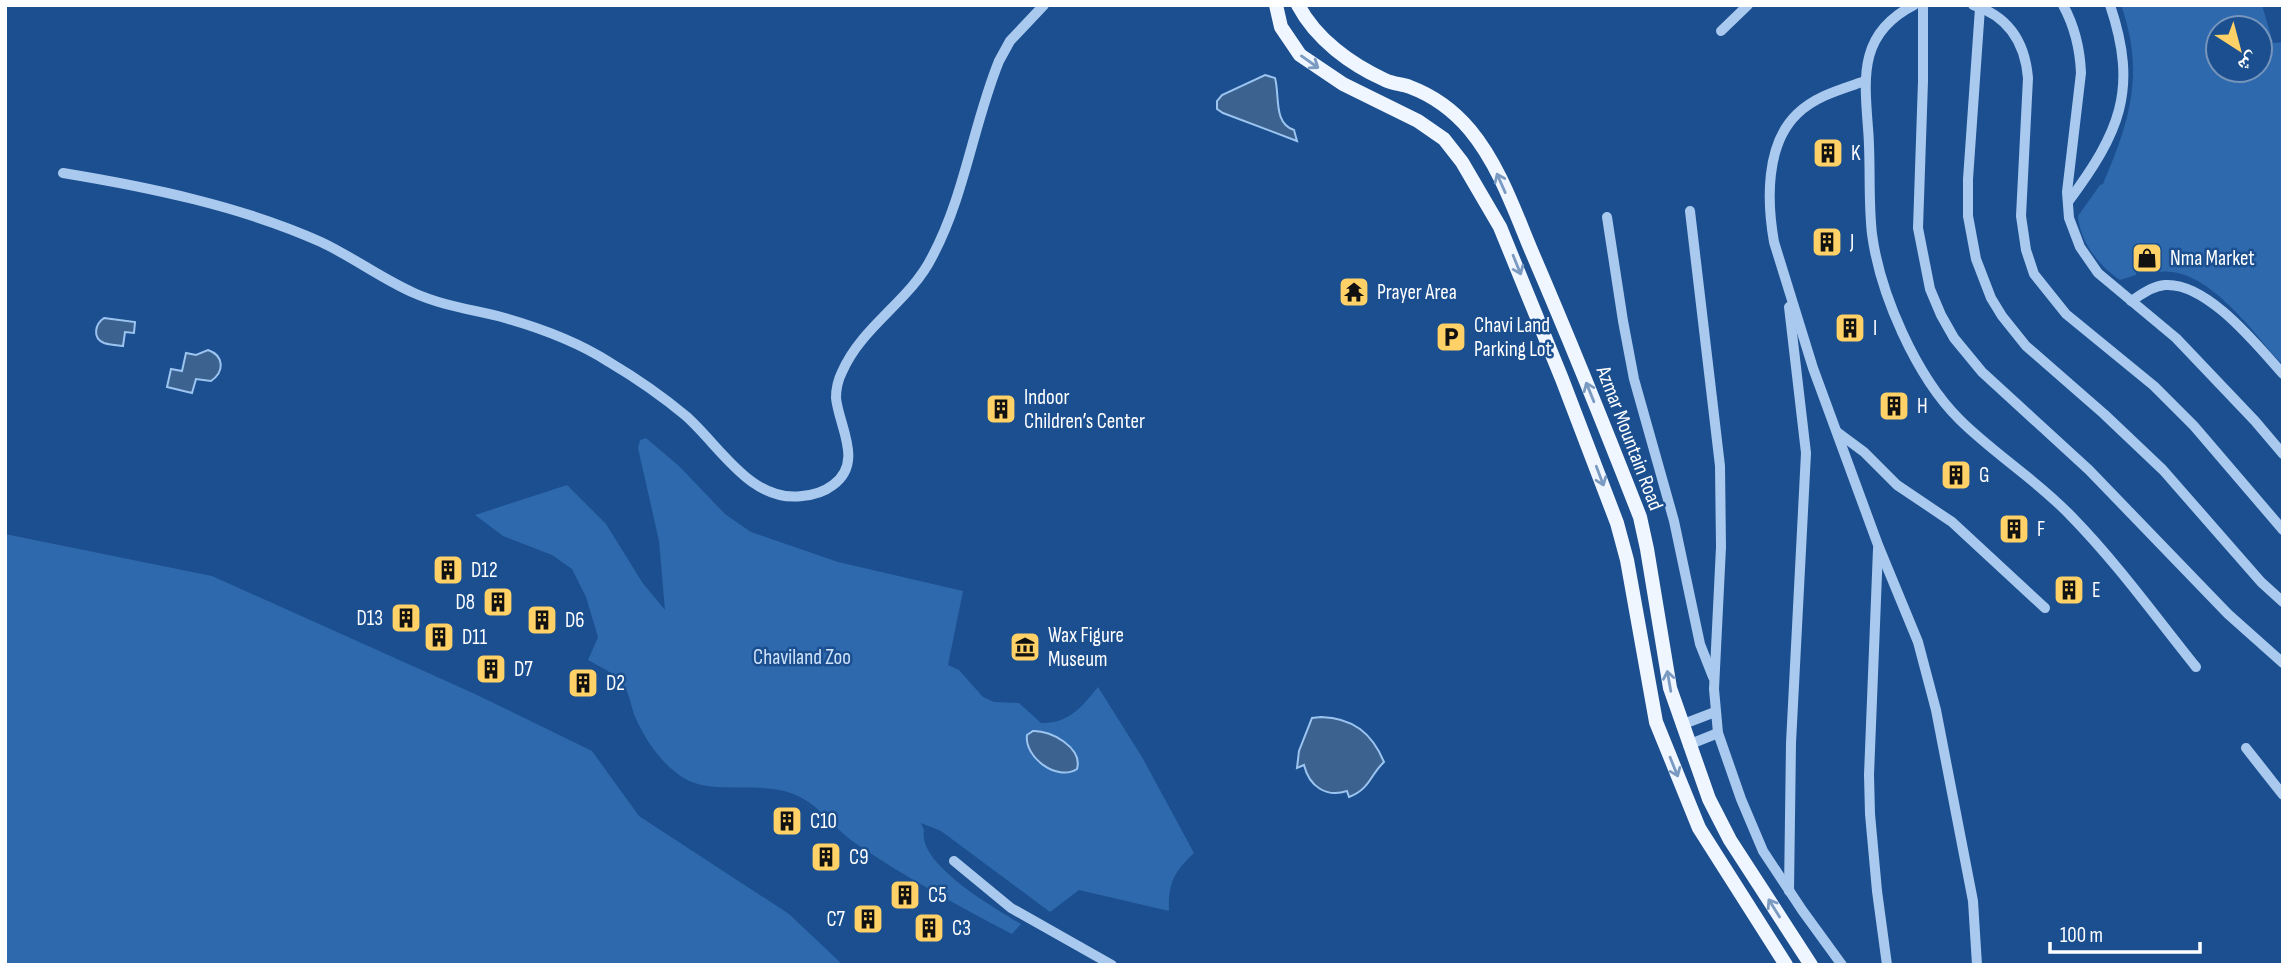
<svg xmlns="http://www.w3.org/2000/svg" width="2288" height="970" viewBox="0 0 2288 970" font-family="'Sofia Sans Condensed','Noto Naskh Arabic',sans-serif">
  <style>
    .green { fill: #2e69ad; fill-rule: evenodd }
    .water { fill: #3c6290; stroke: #9cc4f0; stroke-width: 2 }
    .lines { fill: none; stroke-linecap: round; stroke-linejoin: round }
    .minor { stroke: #a9c9ee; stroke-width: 10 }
    .major { stroke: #f0f6ff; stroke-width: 14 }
    .oneway { stroke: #7b9ac1 }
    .labels { text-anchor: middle; stroke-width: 5; stroke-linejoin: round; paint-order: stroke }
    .poi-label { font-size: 21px; fill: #fff; stroke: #1b4f8f; text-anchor: start }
    .street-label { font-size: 21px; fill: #fff; stroke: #1b4f8f }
    .park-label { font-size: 21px; fill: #cfe3fa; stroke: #1b4f8f }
  </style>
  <rect width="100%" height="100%" fill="#1b4f8f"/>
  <g class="green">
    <path d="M2121 5H2262L2273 43 2283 42V360L2280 362C2251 330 2206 265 2158 272L2156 252 2135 251 2136 275 2120 280C2099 266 2080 242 2078 216L2100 185 2103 184C2130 121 2145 73 2121 5ZM2218 28H2260V70H2218Z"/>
    <path d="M646 438 679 466 725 514 751 532 838 562 963 591 948 665 959 670 983 697 994 702 1019 703 1041 723C1068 724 1082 707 1098 687L1142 757 1194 853C1174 872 1168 883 1169 911L1079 890 1050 912 941 831 921 823 924 830C917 864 995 908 1021 924L1012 934C958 906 905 877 855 843 836 830 822 809 802 798 765 777 713 798 682 777 662 764 646 741 636 719 631 708 630 694 623 684 615 673 600 667 588 660L598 637 586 597 572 569 552 555 503 536 475 515 567 485 606 524 642 582 665 610 659 541 638 448 640 440Z"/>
    <path d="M5 534 212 576 475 694 592 751 639 816 789 914 843 965H5Z"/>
  </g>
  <g class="water">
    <path d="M1265 75 1275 78C1280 96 1273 123 1294 130L1297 141 1223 113 1217 109V101L1222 95Z"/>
    <path d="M104 318 135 322 134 333 125 332 123 346C117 345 110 345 104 343 92 338 95 324 104 318Z"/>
    <path d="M208 350C225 356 224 372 211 381L196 379 192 393 167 387 171 369 182 371 186 353 196 355Z"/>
    <path d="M1321 717C1353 718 1372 733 1384 762 1370 775 1370 789 1349 797L1347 791C1326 798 1309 786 1304 765L1297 768 1299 751 1312 718Z"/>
    <path d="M1033 731C1051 730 1083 748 1077 769 1057 782 1024 757 1027 735Z"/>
  </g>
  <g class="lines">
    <g class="minor">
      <path d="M1914 5C1859 33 1864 76 1868 128 1871 163 1868 199 1872 234 1880 294 1916 376 1959 419 1994 454 2037 480 2071 516 2117 563 2155 616 2196 667"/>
      <path d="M1923 5V81L1918 228 1930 289 1941 315 1954 338 1982 372 2089 470 2228 614 2283 663"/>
      <path d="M1973 5C2008 16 2025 42 2028 78L2021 216 2026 250 2034 274 2066 314 2154 386 2194 426 2283 530"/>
      <path d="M2063 5C2075 27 2080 48 2081 73L2067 192 2069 218 2080 247 2098 273 2176 338 2255 421 2283 454"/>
      <path d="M1980 8 1968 179V216L1976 259 1991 298 2002 316 2026 346 2104 414 2163 470 2261 582 2283 602"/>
      <path d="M1721 31 1748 5"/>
      <path d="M1865 81C1842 89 1815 96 1797 114 1765 145 1767 202 1774 242L1813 368 1878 545 1918 642 1936 710 1973 901 1977 965"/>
      <path d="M63 173C148 187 241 206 321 242 353 257 382 279 414 293 443 306 475 310 505 318 540 328 578 342 609 362 636 378 662 396 686 416 720 446 751 503 802 496 813 495 824 492 833 485 864 462 839 427 836 398 836 389 838 380 842 372 862 326 910 301 932 257 965 195 973 125 999 61L1010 41 1044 5"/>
      <path d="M2068 202C2119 133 2139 91 2110 5"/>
      <path d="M1690 211 1720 466 1721 547 1714 689 1718 733 1741 799 1763 851 1802 910 1842 965"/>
      <path d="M1607 217 1623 321 1634 379 1674 521 1700 644 1713 677"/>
      <path d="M2131 301C2141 295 2152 286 2165 285 2207 282 2257 345 2283 374"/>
      <path d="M1837 432 1864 452 1897 485 1952 522 2045 608"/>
      <path d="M1878 549 1869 775 1870 814 1877 891 1887 965"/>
      <path d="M1681 725 1715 712"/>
      <path d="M1688 745 1718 733"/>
      <path d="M2246 748 2283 795"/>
      <path d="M954 861 1011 908 1112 965"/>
      <path d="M1789 891 1791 743 1806 453 1789 307"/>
    </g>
    <g class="major">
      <path d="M1276 5 1281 27 1300 55 1343 84 1418 121 1444 139 1462 162 1500 227 1562 379 1617 523 1627 560 1656 722 1699 828 1786 965"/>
      <path d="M1298 5C1316 39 1350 64 1385 80 1393 84 1402 84 1410 87 1434 96 1454 111 1470 130 1500 166 1516 215 1534 257 1571 343 1606 430 1640 517L1647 549 1670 688 1709 799 1730 840 1811 965"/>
    </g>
  </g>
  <defs><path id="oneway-shaft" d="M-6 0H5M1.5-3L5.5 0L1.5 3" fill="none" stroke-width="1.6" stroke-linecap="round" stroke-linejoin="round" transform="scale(1.75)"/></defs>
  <g class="oneway">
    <use href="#oneway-shaft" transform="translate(1310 62) rotate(35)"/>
    <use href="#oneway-shaft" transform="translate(1501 183) rotate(-114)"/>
    <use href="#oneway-shaft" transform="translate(1517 265) rotate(68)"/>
    <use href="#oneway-shaft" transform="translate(1590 392) rotate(-112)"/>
    <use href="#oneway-shaft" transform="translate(1600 476) rotate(69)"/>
    <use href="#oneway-shaft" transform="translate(1669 681) rotate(-100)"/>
    <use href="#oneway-shaft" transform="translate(1674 767) rotate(68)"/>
    <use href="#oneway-shaft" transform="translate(1774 908) rotate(-122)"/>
  </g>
  <defs>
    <g id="building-square" transform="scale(1.575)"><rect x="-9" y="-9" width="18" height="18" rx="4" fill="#ffd166" stroke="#1b4f8f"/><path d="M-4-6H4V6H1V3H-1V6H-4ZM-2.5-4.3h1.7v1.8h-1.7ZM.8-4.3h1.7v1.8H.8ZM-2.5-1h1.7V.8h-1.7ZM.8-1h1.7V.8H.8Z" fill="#111"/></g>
    <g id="shop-square" transform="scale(1.575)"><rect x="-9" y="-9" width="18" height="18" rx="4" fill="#ffd166" stroke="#1b4f8f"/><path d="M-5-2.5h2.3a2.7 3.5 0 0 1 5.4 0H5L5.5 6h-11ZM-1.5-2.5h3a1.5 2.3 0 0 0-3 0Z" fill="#111"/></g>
    <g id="temple-square" transform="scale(1.575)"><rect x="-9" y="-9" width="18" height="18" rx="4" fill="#ffd166" stroke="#1b4f8f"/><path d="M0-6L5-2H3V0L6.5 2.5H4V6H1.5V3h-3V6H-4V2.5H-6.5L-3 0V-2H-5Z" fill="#111"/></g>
    <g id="parking-square" transform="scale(1.575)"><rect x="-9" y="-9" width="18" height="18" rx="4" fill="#ffd166" stroke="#1b4f8f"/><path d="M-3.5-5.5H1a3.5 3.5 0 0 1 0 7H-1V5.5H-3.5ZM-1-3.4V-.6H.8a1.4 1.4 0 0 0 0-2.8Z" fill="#111"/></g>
    <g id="museum-square" transform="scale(1.575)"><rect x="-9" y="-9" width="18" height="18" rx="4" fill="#ffd166" stroke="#1b4f8f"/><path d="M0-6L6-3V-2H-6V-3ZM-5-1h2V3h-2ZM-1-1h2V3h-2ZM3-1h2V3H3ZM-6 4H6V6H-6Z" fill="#111"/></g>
  </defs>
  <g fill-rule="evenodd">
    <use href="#building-square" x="1828" y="153"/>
    <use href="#building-square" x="1827" y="242"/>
    <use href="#shop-square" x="2147" y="258"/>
    <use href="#temple-square" x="1354" y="292"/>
    <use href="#building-square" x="1850" y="328"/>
    <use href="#parking-square" x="1451" y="337"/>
    <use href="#building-square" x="1894" y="406"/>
    <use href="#building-square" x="1001" y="409"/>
    <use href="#building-square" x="1956" y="475"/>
    <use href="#building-square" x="2014" y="529"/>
    <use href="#building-square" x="448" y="570"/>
    <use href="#building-square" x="2069" y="590"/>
    <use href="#building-square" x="498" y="602"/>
    <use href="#building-square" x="406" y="618"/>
    <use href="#building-square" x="542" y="620"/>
    <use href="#building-square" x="439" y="637"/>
    <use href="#museum-square" x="1025" y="647"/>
    <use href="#building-square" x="491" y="669"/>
    <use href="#building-square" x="583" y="683"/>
    <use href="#building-square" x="787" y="821"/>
    <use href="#building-square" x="826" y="857"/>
    <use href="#building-square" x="905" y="895"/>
    <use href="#building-square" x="868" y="919"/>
    <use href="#building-square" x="929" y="928"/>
  </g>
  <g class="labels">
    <g class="poi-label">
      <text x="1851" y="160">K</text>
      <text x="1850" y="249">J</text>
      <text x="2170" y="265">Nma Market</text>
      <text x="1377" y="299">Prayer Area</text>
      <text x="1474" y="332">Chavi Land<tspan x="1474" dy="24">Parking Lot</tspan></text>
      <text x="1873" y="335">I</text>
      <text x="1024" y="404">Indoor<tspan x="1024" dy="24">Children’s Center</tspan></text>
      <text x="1917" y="413">H</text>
      <text x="1979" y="482">G</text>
      <text x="2037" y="536">F</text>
      <text x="471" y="577">D12</text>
      <text x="2092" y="597">E</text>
      <text x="475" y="609" text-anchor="end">D8</text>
      <text x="383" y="625" text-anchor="end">D13</text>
      <text x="565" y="627">D6</text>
      <text x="1048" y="642">Wax Figure<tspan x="1048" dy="24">Museum</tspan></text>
      <text x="462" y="644">D11</text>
      <text x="514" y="676">D7</text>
      <text x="606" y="690">D2</text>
      <text x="810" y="828">C10</text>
      <text x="849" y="864">C9</text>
      <text x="928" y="902">C5</text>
      <text x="845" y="926" text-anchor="end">C7</text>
      <text x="952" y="935">C3</text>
    </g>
    <g class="street-label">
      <text transform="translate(1630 438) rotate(69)" y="7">Azmar Mountain Road</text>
    </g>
    <g class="park-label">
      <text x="802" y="664">Chaviland Zoo</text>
    </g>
  </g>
  <rect width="2288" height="970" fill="none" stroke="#ffffff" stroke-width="14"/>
  <g transform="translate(2239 49) rotate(144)"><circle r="33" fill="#1b4f8f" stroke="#7695bc" stroke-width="2"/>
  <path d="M0-5L12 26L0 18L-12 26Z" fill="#ffd166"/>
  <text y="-10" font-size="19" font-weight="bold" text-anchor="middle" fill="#ffffff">ش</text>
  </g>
  <path d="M2050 942v10h150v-10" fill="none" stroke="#ffffff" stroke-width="3.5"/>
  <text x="2060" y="942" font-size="21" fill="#ffffff" stroke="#1b4f8f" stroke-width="5" paint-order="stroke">100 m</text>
</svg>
